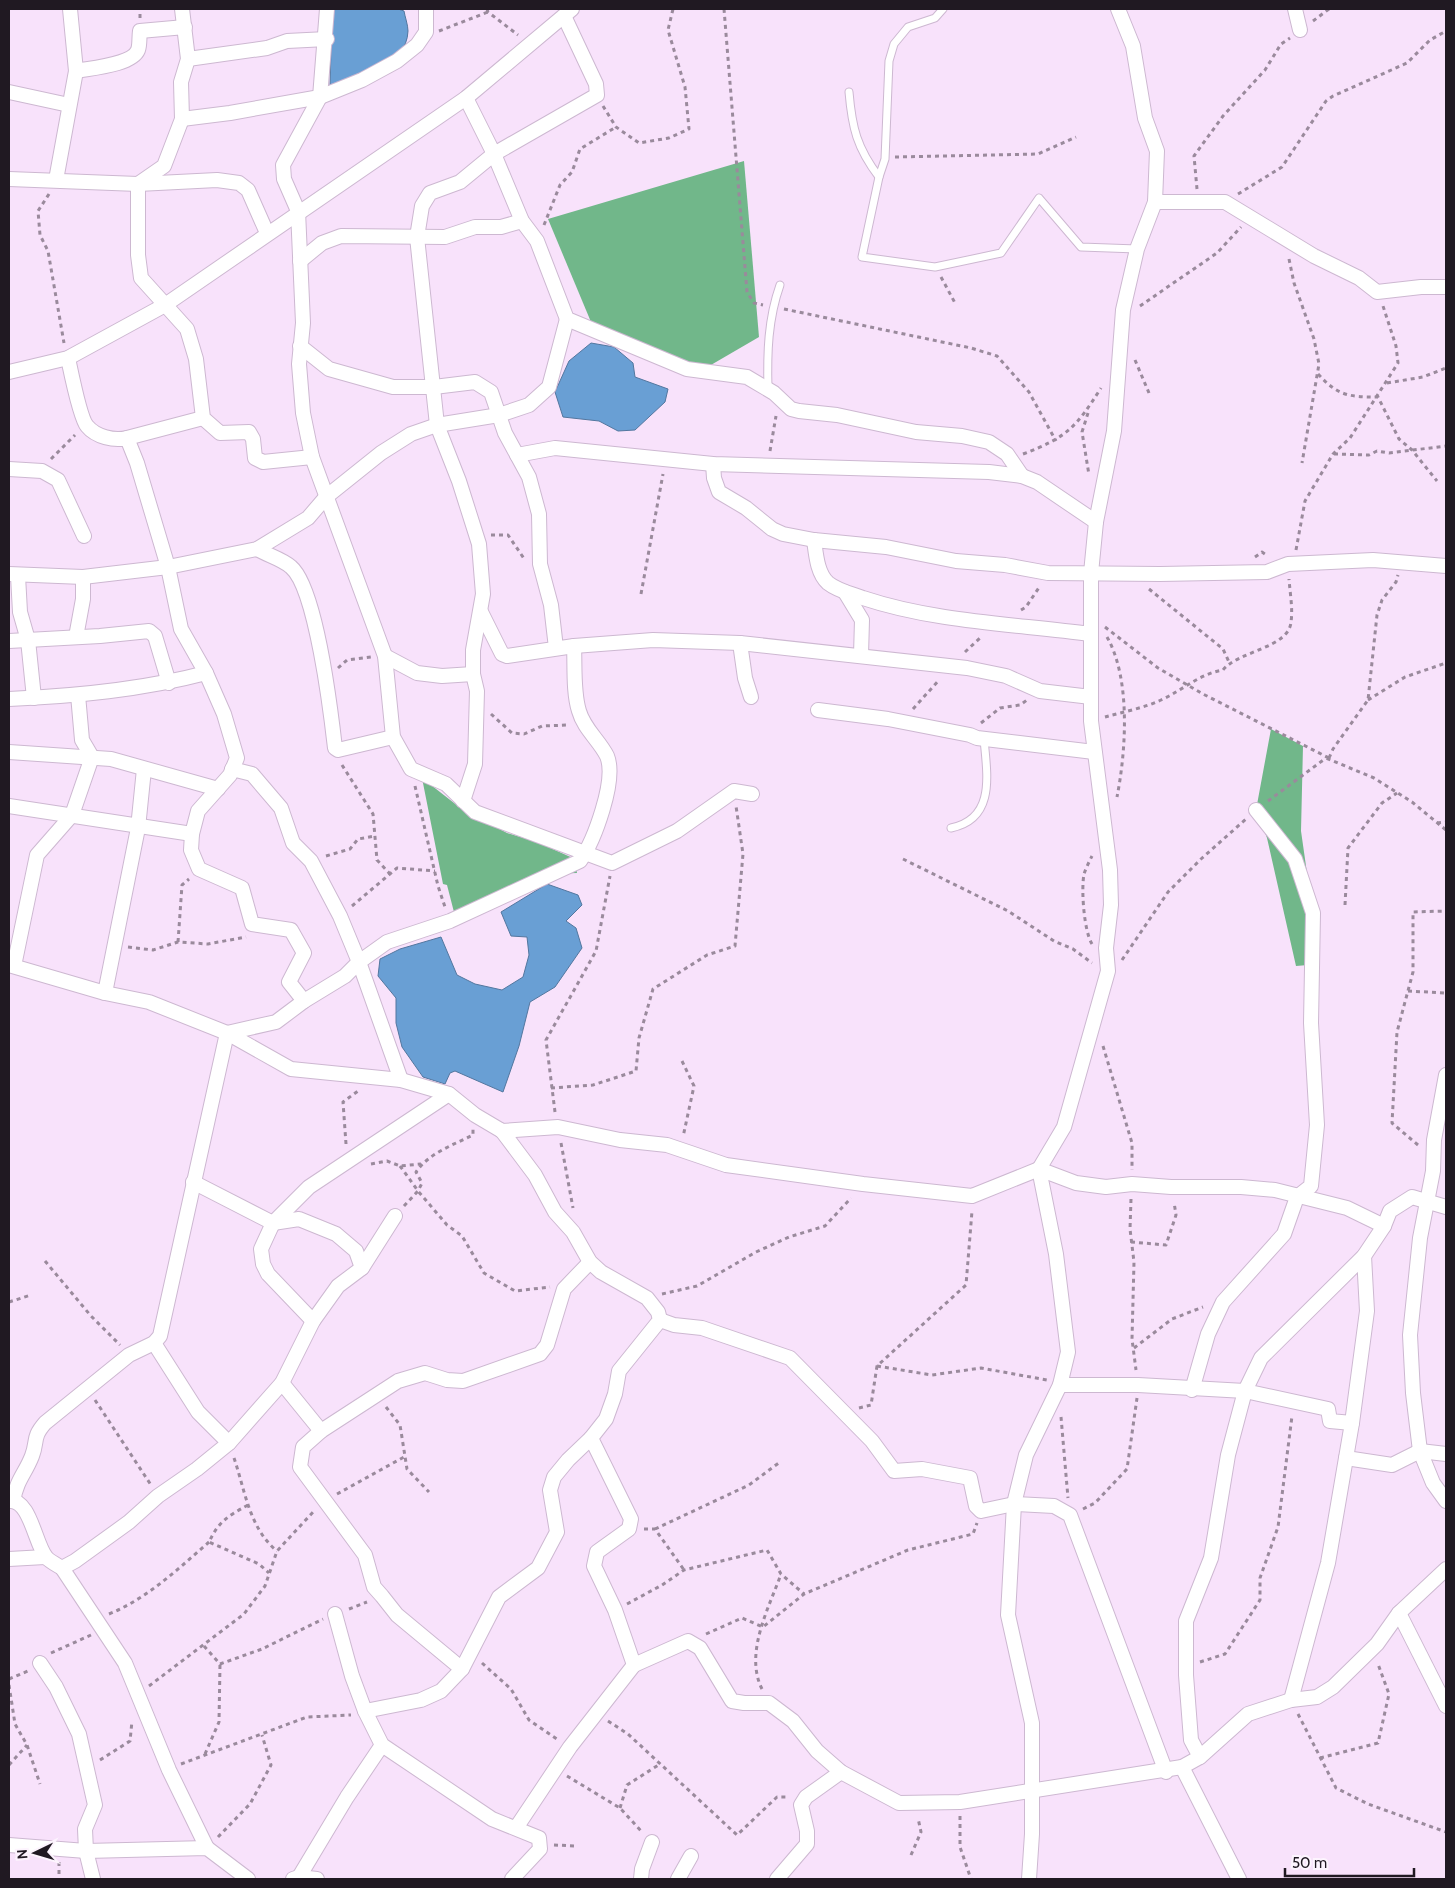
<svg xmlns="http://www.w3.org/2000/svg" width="1455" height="1888" viewBox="0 0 1455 1888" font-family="Cabin,sans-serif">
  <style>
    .forest { fill: #71b78a }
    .water { fill: #699fd4; stroke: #53779f }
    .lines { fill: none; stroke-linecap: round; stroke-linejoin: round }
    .service-casing { stroke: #cdb8d1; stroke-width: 9 }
    .minor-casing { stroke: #cdb8d1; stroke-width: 16 }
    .path { stroke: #9a8a9c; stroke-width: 3; stroke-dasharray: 4 4; stroke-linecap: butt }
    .service { stroke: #fff; stroke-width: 7 }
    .minor { stroke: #fff; stroke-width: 14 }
  </style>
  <rect width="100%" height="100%" fill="#f8e2fb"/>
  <g class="forest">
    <path d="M744 161 759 337 692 376 591 322 548 219Z"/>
    <path d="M1271 729 1303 746 1301 831 1320 964 1296 966 1267 838 1256 810Z"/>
    <path d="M422 778 463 810 507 833 537 842 575 859 577 873 547 874 455 916 447 885 443 884Z"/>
  </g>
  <g class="water">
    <path d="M332 9H398L404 11C405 17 408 25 408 31 407 67 357 76 330 86Z"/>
    <path d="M591 343 614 347 633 363 635 377 668 389 665 402 635 430 618 431 599 421 563 417 555 392 569 361Z"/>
    <path d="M547 884 578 895 582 905 566 921 576 928 582 948 555 987 530 1002 519 1046 503 1092 455 1071 450 1073 445 1084 423 1077 402 1047 396 1023V998L378 976 380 959 400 949 441 937 457 975 475 984 502 990 523 977 529 955 527 937 511 936 501 912Z"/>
  </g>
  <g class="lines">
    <g class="service-casing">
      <g id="service">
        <path d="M849 92C852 128 857 148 879 177L862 257 935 267 1001 253 1039 198 1081 247 1137 249"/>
        <path d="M879 177 885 159 889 61 894 44 908 27 935 18 943 9"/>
        <path d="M768 389C767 353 768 319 780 285"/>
        <path d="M951 828C996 819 987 774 984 739"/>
      </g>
    </g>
    <g class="minor-casing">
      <g id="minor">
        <path d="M182 9 188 59 181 82 182 119 164 166 138 184V255L141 278 187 329 196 359 203 418 220 433 249 432 253 439 255 458 263 462 312 457"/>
        <path d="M327 9 320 97 283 165 284 179 298 211 303 323 299 364 303 413 312 457 385 656 393 737 411 769 446 784 475 812 612 863 677 831 734 791 752 794"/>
        <path d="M1295 9 1300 30"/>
        <path d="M188 59 267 48 287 41 327 39"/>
        <path d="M76 71C91 68 132 65 138 50 140 45 139 37 140 31L185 27"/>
        <path d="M9 92 69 105"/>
        <path d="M466 98 494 154 522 221 537 241 567 319 687 369 747 377 774 393 791 409 799 411 837 415 916 432 962 436 989 442 1007 454 1022 476"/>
        <path d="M182 119 230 113 320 97 362 80 397 61 417 45 426 32V9"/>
        <path d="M9 179 138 184 217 180 239 183 248 190 267 233"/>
        <path d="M56 180 76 71 70 9"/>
        <path d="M1155 202H1225L1314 256 1359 278 1377 292 1421 287H1446"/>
        <path d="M300 261 322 243 341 236 445 237 475 227H501L522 221"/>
        <path d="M300 346 329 369 393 387H434L475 382 491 392 505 433 529 477 539 514 540 564 551 605 556 648"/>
        <path d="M68 358C71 372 80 418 87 426 96 437 114 441 127 438L137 463 168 567 181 629 206 673 224 714 237 758 230 775 198 811 192 834 191 850 199 869 242 888 252 924 291 930 304 953 289 982 304 1001"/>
        <path d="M9 372 68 358 165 305 466 98 572 9"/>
        <path d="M127 438 203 418"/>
        <path d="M517 455 555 448 713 464 989 472 1022 476 1037 482 1096 522"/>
        <path d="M713 464 714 478 719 492 746 508 772 529 783 534 814 540 886 547 956 561 1005 565 1048 573 1160 574 1267 572 1288 564 1373 560 1446 566"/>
        <path d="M9 469 42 471 58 480 84 536"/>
        <path d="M814 540C816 554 817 573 828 583 838 591 852 594 863 598 935 622 1015 624 1090 634"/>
        <path d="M257 549C267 555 282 559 291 567 316 588 331 713 335 748L338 750 393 737"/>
        <path d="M9 574 83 577 168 567 257 549 308 518 326 497 381 453 411 434 437 425 499 415 529 405 549 387 567 319"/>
        <path d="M18 576 20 612 28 640 34 698"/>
        <path d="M845 592 862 620 861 655"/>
        <path d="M481 612 502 654 507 656 574 646 653 640 740 643 967 668 1006 676 1040 691 1091 697"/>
        <path d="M76 637 83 599V577"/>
        <path d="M9 641 100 636 149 631 155 636 169 683"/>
        <path d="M740 643 745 678 751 697"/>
        <path d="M385 656 417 673 442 676 473 674"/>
        <path d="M9 699C75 696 142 690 206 673"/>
        <path d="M818 710 888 719 970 735 977 738 1094 752"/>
        <path d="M9 752 111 759 218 789"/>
        <path d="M232 769 252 774 281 808 293 843 311 861 340 916 359 962 401 1080"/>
        <path d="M463 801 475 764 477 691 473 674V650L483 594 479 544 459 481 437 425 417 237 422 206 430 193 460 182 494 154 597 95 596 84 564 16"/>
        <path d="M9 806 192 834"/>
        <path d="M9 965 105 993 149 1002 227 1033 291 1069 401 1080 449 1094 475 1115 502 1131 558 1127 620 1140 667 1145 726 1165 863 1184 972 1196 1039 1169 1076 1183 1106 1187 1132 1184 1171 1187H1241L1275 1190 1347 1208 1384 1226"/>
        <path d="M14 966 37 855 72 815 92 757 82 740 78 695"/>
        <path d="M105 993 138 828 144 769"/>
        <path d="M1446 1075 1434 1140 1433 1171 1420 1238 1410 1335 1413 1393 1420 1451 1433 1483 1446 1501"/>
        <path d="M502 1131 535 1175 555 1212 573 1232 590 1262 601 1272 647 1298 658 1312 660 1320 619 1371 615 1394 606 1419 591 1438 631 1519 629 1529 597 1552 594 1566 615 1610 634 1665 688 1641 700 1648 732 1701 744 1703H769L793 1721 817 1751 841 1772 899 1803 960 1802 1182 1767 1200 1757 1248 1714 1291 1700 1317 1697 1333 1687 1377 1644 1399 1613 1446 1569"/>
        <path d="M193 1182 273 1223 299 1219 336 1234 356 1251 362 1268"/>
        <path d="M660 1320 674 1325 702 1328 790 1358 872 1441 894 1471 922 1469 970 1478 976 1506 981 1511 1014 1504 1054 1506 1070 1515 1166 1772"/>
        <path d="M313 1321 268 1274 263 1264 261 1249 273 1223 309 1187 449 1094"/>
        <path d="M154 1343 198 1412 229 1443"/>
        <path d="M282 1383 321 1431"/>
        <path d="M1060 1385H1138L1245 1391 1328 1409 1330 1421 1352 1423"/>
        <path d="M1192 1390 1208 1334 1223 1302 1284 1234 1297 1197 1311 1186 1317 1125 1311 1023 1313 913 1295 859 1256 810"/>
        <path d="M1346 1458 1392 1465 1420 1451 1446 1454"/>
        <path d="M9 1501C30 1498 35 1544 46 1557 49 1561 57 1565 62 1568L75 1561 129 1522 158 1496 197 1469 229 1443 282 1383 313 1321 338 1286 362 1268 395 1216"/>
        <path d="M13 1501C17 1479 25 1474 32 1456 38 1440 32 1438 45 1423L129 1355 154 1343 160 1336 227 1033 276 1022 304 1001 345 976 359 962 387 942 450 921 580 861C594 841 617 780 607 756 599 740 584 729 579 711 573 692 575 666 574 646"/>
        <path d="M9 1559 45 1557"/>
        <path d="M62 1568 125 1663 169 1770 207 1848"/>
        <path d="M1399 1613 1446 1706"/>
        <path d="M335 1614 352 1676 365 1711"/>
        <path d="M40 1663 56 1687 79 1734 95 1805 85 1829 86 1851 93 1879"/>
        <path d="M462 1669 397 1615 382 1596 374 1587 365 1555 300 1467 303 1447 321 1431 398 1381 425 1373 447 1380 463 1381 540 1354 547 1345 564 1289 590 1262"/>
        <path d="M1291 1700 1328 1563 1352 1423 1367 1311 1364 1256"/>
        <path d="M1200 1757 1191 1740 1186 1675V1621L1211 1558 1228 1455 1245 1391 1261 1358 1364 1256 1384 1226 1390 1211 1412 1197 1446 1207"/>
        <path d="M1182 1767 1239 1879"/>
        <path d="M516 1828 570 1747 634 1665"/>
        <path d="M9 1845 86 1851 207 1848 248 1879"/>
        <path d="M299 1877 347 1797 382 1745"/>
        <path d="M293 1879 299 1877 317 1879"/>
        <path d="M512 1879 540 1849 539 1838 492 1819 382 1745 365 1711 421 1700 441 1691 462 1669 499 1597 538 1568 557 1532 550 1490 554 1477 568 1460 591 1438"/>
        <path d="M641 1879 642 1869 652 1842"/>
        <path d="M678 1879 691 1856"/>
        <path d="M777 1879 807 1844V1831L801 1805 806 1797 841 1772"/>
        <path d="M1029 1879 1032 1834V1723L1008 1615 1014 1504 1026 1455 1060 1385 1068 1352 1056 1254 1039 1169 1064 1127 1108 971 1106 948 1111 905 1110 870 1091 721V573L1096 522 1114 431 1123 310 1137 249 1155 202 1157 151 1145 118 1133 46 1118 9"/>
      </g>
    </g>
    <g class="path">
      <path d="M487 9 488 12 518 35"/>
      <path d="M724 9 747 292 754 303 763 305"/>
      <path d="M140 18V9"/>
      <path d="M1313 21 1329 9"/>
      <path d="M439 31 488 12"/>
      <path d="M603 106 616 127 639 143 669 138 689 129 685 87 668 30 673 9"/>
      <path d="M895 157 1038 154 1076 137"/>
      <path d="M1197 189 1194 156 1223 116 1265 70 1281 44 1290 38"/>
      <path d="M49 194 38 211 40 235 48 251 64 343"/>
      <path d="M1238 194 1282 167 1326 101 1333 96 1407 63 1430 40 1446 31"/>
      <path d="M544 225 560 185 572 172 580 149 616 127"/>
      <path d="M1289 259 1294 283 1314 339 1319 364 1302 463"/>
      <path d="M941 277 955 303"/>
      <path d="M1140 306 1217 253 1241 227"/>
      <path d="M784 309 971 348 997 356 1029 392 1056 441"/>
      <path d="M1135 360 1149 393"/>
      <path d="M1318 374C1338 396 1349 397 1378 397L1399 439 1412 450 1437 481"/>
      <path d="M1387 383 1423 377 1446 368"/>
      <path d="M1088 413 1082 432 1089 475"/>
      <path d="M770 451 776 416"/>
      <path d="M1023 454C1068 437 1076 427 1101 388"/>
      <path d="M1334 454 1369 455 1377 451 1389 453 1446 446"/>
      <path d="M51 459 75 435"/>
      <path d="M491 535H508L525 560"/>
      <path d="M1296 550 1305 501 1333 454 1350 438 1398 363 1396 346 1383 306"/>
      <path d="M1255 557 1262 552 1268 556"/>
      <path d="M1149 589 1223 649 1229 662"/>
      <path d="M641 594 663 474"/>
      <path d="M1021 610 1026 607 1040 586"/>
      <path d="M1105 627 1158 668 1203 694 1329 758H1326L1374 778 1412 802 1446 830"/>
      <path d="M1107 637C1131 679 1126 751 1117 797"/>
      <path d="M965 652 981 637"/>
      <path d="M338 668 347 660 371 657"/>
      <path d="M1368 700 1405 677 1446 663"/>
      <path d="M913 709 939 680"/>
      <path d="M491 714 512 733 524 734 542 726 568 725"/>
      <path d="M1105 717C1123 712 1144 708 1161 700 1183 690 1199 674 1223 670 1238 651 1289 648 1291 622 1293 609 1290 593 1289 579"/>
      <path d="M981 723 1000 708 1020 705 1027 700"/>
      <path d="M1329 758 1333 749 1368 700 1377 615 1382 600 1396 582 1398 575"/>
      <path d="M342 765 373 814 377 860 390 874"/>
      <path d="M415 786 438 886 445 907"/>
      <path d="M1268 801 1326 758"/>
      <path d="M1437 823 1446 822"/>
      <path d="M326 856 350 849 358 839 375 836"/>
      <path d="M903 859 1008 911 1054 941 1073 949 1092 963"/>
      <path d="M1345 905 1348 848 1382 803 1397 793"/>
      <path d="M352 906 397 868 435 871"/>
      <path d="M178 942 182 885 189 879"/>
      <path d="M1092 944C1084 931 1081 890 1084 874 1086 868 1089 862 1092 856"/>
      <path d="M128 947 153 950 178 942 208 944 246 937"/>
      <path d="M1122 960 1168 892 1201 859 1246 819"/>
      <path d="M1408 991 1446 993"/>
      <path d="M1103 1046 1132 1143V1170"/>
      <path d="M682 1061 694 1086 683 1137"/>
      <path d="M551 1088 593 1085 636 1071 639 1038 653 989 707 955 735 946 743 854 736 806"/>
      <path d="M555 1112 546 1040 596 951 610 876"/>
      <path d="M561 1143 573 1208"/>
      <path d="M346 1144 343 1102 358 1091"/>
      <path d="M1418 1145 1392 1123 1397 1032 1413 972V912L1446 911"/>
      <path d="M371 1164 387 1161 400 1166 421 1164"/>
      <path d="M400 1166 418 1191 447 1225 462 1236 484 1273 515 1291 550 1287"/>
      <path d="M1131 1199 1130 1229 1134 1262 1132 1339 1136 1370"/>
      <path d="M404 1206 418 1191 422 1183 416 1172C429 1153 453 1145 473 1135V1129"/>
      <path d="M1131 1242 1166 1245 1176 1215 1174 1202"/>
      <path d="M45 1261 91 1316 120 1345"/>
      <path d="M662 1294 697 1286 756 1252 789 1237 825 1226 851 1198"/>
      <path d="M9 1302 31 1295"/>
      <path d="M1134 1348 1172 1319 1203 1307"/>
      <path d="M877 1366 932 1375 981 1368 1047 1380"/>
      <path d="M95 1400 151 1485"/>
      <path d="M386 1407 400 1425 407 1469 429 1492"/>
      <path d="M859 1408 871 1405 877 1366 966 1285 972 1211"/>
      <path d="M1061 1417 1068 1498"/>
      <path d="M234 1458C245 1490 249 1528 277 1551"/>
      <path d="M337 1494 404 1457"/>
      <path d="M248 1505C228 1516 219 1521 209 1542L259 1564 269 1573"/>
      <path d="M1083 1509 1095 1503 1127 1469 1137 1398"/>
      <path d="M644 1529H655L684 1570"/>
      <path d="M655 1529 749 1485 780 1462"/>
      <path d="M627 1604 662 1585 684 1570 767 1550 781 1574 804 1594"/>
      <path d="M349 1609 367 1602"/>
      <path d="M109 1614C148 1598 178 1569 209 1542"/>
      <path d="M706 1634 742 1618 763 1627 804 1594 908 1550 973 1534 977 1523"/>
      <path d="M204 1646 220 1664 262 1649 323 1619"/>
      <path d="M51 1653 91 1635"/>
      <path d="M1200 1662 1225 1654 1260 1600V1578L1278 1527 1292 1416"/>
      <path d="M482 1663 511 1689 529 1720 557 1739"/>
      <path d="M9 1679 28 1671"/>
      <path d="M9 1685 15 1724 27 1745 40 1784"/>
      <path d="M149 1686 244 1614 265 1586 277 1551 314 1511"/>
      <path d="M762 1689C744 1653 769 1608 781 1574"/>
      <path d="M1298 1714 1336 1788 1368 1804 1446 1832"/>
      <path d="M608 1721 628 1734 737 1835 777 1797H788"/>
      <path d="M205 1754 219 1722 220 1664"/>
      <path d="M1320 1758 1378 1743 1389 1694 1378 1664"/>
      <path d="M100 1760 130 1741 132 1721"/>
      <path d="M181 1764 307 1717 351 1715"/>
      <path d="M9 1765 27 1745"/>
      <path d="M567 1776 620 1808 643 1833"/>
      <path d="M620 1808 627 1785 660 1764"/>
      <path d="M960 1816V1847L971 1879"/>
      <path d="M218 1837 250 1804 271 1765 262 1735"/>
      <path d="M554 1845 576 1846"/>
      <path d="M911 1855 921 1832 918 1818"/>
      <path d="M59 1862V1879"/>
    </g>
    <use href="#service" class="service"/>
    <use href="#minor" class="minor"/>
  </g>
  <rect width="1455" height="1888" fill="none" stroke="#201922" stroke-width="20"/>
  <g transform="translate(35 1853) rotate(265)" stroke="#fdf4fe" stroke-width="4" paint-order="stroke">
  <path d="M0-4L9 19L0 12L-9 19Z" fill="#201922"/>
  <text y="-8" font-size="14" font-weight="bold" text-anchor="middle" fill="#201922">N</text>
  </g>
  <path d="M1285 1868v8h129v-8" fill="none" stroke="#201922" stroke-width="2.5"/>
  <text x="1292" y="1868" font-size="15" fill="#201922" stroke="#fdf4fe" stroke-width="4" paint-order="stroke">50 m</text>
</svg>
